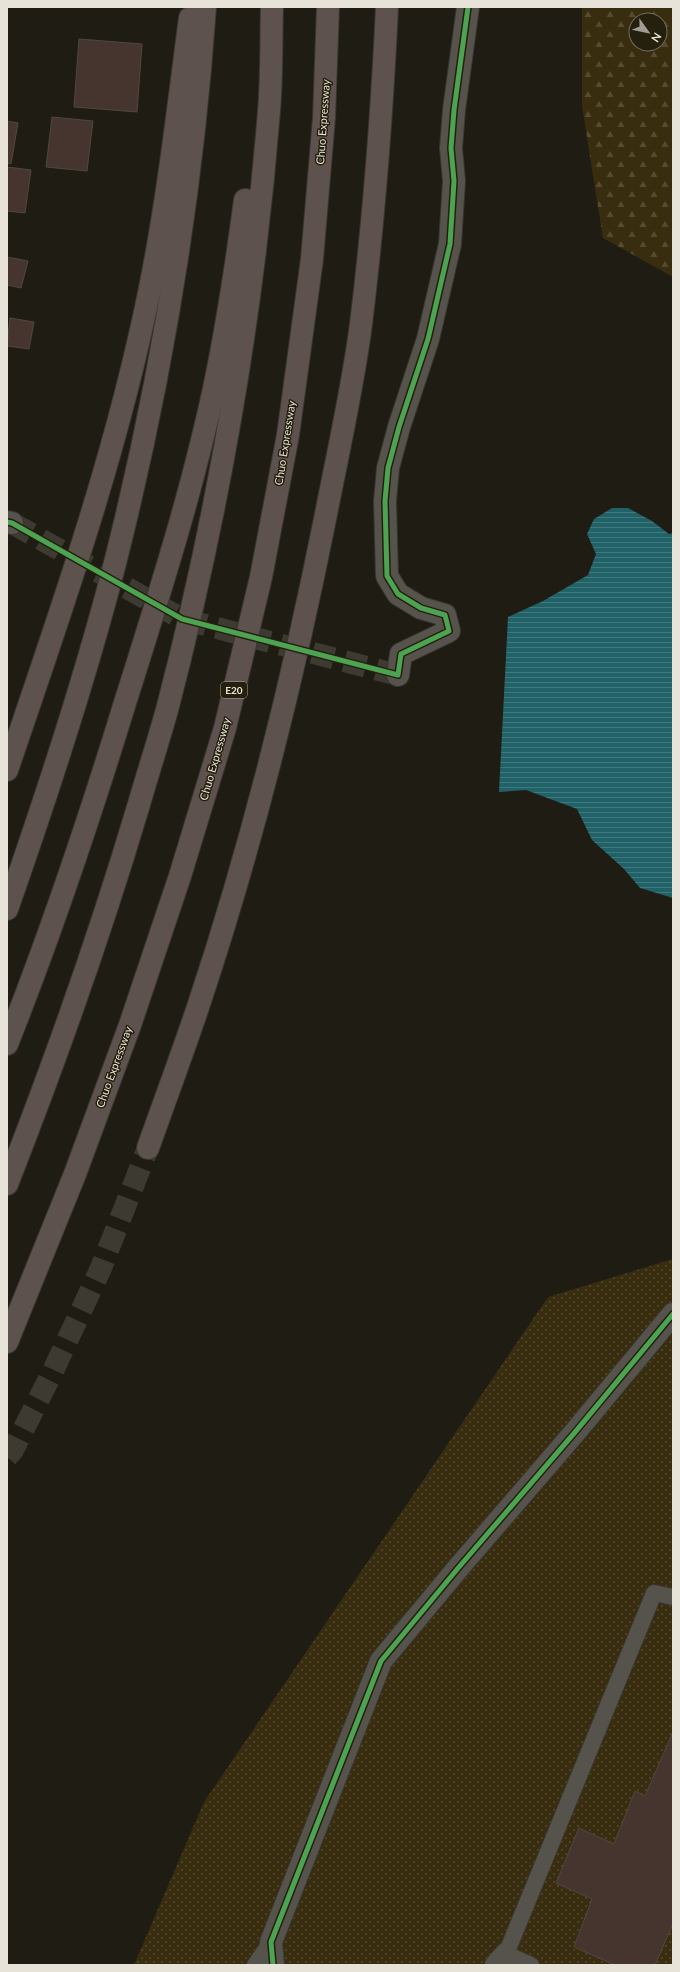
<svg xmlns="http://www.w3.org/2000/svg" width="680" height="1972" viewBox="0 0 680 1972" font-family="Lato,sans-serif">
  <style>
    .grass { fill: url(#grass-dots) }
    .forest { fill: url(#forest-firs); fill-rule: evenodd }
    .water { fill: url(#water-rules) }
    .building { fill: #45352e; stroke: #4e4843 }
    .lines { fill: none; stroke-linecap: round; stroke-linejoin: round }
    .minor-tunnel { stroke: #3d3a31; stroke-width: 22; stroke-dasharray: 22 11; stroke-linecap: butt }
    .motorway-tunnel { stroke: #3d3a31; stroke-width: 22; stroke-dasharray: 22 11; stroke-linecap: butt }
    .service-casing { stroke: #393630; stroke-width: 18 }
    .minor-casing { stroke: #393630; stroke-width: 24 }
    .tertiary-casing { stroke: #393630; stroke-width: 24 }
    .motorway-casing { stroke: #393630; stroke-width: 24 }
    .service { stroke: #56534c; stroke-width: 16 }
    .minor { stroke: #56534c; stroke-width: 22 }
    .tertiary { stroke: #56534c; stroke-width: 22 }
    .motorway { stroke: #5e524e; stroke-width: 22 }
    .cycleway-casing { stroke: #251f0d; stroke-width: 8 }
    .cycleway { stroke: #4ca352; stroke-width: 5 }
    .labels { text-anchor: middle; stroke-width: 3; stroke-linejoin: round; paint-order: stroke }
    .shield { fill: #251f0d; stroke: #ada89b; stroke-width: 1 }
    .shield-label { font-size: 10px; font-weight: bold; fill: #e7e3d8 }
    .street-label { font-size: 11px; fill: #e7e3d8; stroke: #251f0d }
  </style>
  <defs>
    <pattern id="grass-dots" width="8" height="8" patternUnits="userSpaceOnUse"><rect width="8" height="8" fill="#382d0f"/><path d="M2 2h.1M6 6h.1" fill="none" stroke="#554b31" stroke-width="1.8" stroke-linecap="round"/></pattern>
    <pattern id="forest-firs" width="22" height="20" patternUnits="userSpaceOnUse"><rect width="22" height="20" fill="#382d0f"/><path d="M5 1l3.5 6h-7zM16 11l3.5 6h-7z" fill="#554b31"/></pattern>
    <pattern id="water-rules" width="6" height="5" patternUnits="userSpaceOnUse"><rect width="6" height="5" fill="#216268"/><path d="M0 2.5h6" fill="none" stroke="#41787d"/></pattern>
  </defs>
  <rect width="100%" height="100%" fill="#1f1c13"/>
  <path class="grass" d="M673 1259V1965H134L204 1802 548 1297Z"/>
  <path class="forest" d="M582 7H673V277L603 238 582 106ZM636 20H660V44H636Z"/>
  <path class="water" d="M612 508H628L652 521 669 534 673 533V898L640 888 624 869 592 840 577 809 526 790 499 792 508 617 543 601 588 575 596 554 587 534 594 519Z"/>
  <g class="building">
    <path d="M79 39 142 44 137 112 74 107Z"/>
    <path d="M52 117 93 121 87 171 46 167Z"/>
    <path d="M7 121 18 123 11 164 7 163Z"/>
    <path d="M7 167 31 170 25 213 7 211Z"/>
    <path d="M7 257 28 261 21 288 7 285Z"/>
    <path d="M10 318 34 322 29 349 7 346Z"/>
    <path d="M673 1732V1924L655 1965H615L574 1947 592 1899 556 1883 579 1828 614 1844 635 1791 645 1796Z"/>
  </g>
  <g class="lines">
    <path class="minor-tunnel" d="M12 523 182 619 398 675"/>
    <path class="motorway-tunnel" d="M7 1457 13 1450 53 1371 101 1268 148 1148"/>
    <g class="service-casing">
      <g id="service">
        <path d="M255 1965 271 1942"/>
        <path d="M531 1965 506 1954 654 1593 673 1597"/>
      </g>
    </g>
    <g class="minor-casing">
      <g id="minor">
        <path d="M7 522 12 523"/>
        <path d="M398 675 401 654 449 631 445 615 421 608 398 594 387 576 385 501 388 468 399 427 428 339 450 244 454 181 451 148 454 110 468 7"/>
      </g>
    </g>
    <g class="tertiary-casing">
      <g id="tertiary">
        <path d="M273 1965 271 1942 381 1661 459 1567 576 1431 673 1314"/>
        <path d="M496 1965 506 1954"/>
      </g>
    </g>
    <g class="motorway-casing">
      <g id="motorway">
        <path d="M7 770C61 611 117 453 150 288 168 199 178 108 190 18"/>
        <path d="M7 909C47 795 85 680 115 563 161 381 192 194 205 7"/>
        <path d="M7 1044C51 933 89 820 124 706 158 598 193 490 216 379 228 320 237 260 245 200"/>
        <path d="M148 1148C165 1100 183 1052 199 1004 253 842 294 676 327 509 339 448 353 386 361 324 374 218 382 113 387 7"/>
        <path d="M7 1184C56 1059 101 932 139 804 148 773 158 742 167 710 218 514 253 313 269 111 272 76 271 41 272 7"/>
        <path d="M7 1342 75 1174 130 1025 180 876 225 728 261 577 288 435 312 259 324 118 328 7"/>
      </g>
    </g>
    <use href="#service" class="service"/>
    <use href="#minor" class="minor"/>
    <use href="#tertiary" class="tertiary"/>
    <use href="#motorway" class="motorway"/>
    <g class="cycleway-casing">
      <g id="cycleway">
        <path d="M7 522 12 523 182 619 398 675 401 654 449 631 445 615 421 608 398 594 387 576 385 501 388 468 399 427 428 339 450 244 454 181 451 148 454 110 468 7"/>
        <path d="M273 1965 271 1942 381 1661 459 1567 576 1431 673 1314"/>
      </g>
    </g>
    <use href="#cycleway" class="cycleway"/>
  </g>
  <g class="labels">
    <rect class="shield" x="221" y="682" width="26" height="16" rx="3"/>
    <g class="shield-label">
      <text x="234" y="694">E20</text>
    </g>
    <g class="street-label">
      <text transform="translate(323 122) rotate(-86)" y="4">Chuo Expressway</text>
      <text transform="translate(285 443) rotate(-81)" y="4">Chuo Expressway</text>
      <text transform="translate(215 759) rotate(-74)" y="4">Chuo Expressway</text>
      <text transform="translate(114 1067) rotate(-70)" y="4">Chuo Expressway</text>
    </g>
  </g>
  <rect width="680" height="1972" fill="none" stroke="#e7e3d8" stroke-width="16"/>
  <g transform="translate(648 32) rotate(123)"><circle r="19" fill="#251f0d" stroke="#736d5e"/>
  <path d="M0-3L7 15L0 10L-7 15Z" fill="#a19d93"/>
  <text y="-6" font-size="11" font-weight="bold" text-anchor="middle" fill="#e7e3d8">N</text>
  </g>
</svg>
